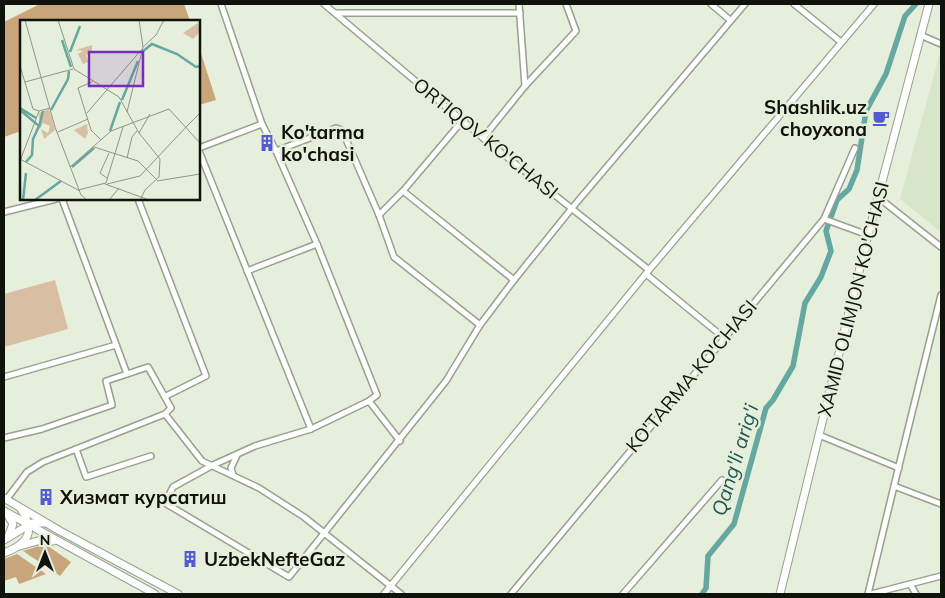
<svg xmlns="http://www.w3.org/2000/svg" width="945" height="598" viewBox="0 0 945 598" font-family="Mulish,sans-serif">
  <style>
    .built { fill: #d7e5ca }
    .green { fill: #d8bfa4 }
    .forest { fill: #c9a57c }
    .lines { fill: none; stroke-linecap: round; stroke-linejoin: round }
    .canal { stroke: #65a8a2; stroke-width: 5.5 }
    .minor-casing { stroke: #98a18f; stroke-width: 8 }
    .tertiary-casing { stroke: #98a18f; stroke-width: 8 }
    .secondary-casing { stroke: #98a18f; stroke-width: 9 }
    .minor { stroke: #fff; stroke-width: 5 }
    .tertiary { stroke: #fff; stroke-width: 5.5 }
    .secondary { stroke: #fff; stroke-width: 7 }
    .labels { text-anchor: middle; stroke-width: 5; stroke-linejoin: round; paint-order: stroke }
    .poi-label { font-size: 19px; font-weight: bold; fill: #10130c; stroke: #e5efdb; text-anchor: start }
    .street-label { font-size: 19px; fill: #10130c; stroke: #e5efdb }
    .water-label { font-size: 20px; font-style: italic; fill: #1d5752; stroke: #e5efdb }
    .inset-river { fill: none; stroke: #65a8a2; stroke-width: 2.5 }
    .inset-road { fill: none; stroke: #909788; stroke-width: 1 }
    .view { fill: #7b2cbf; fill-opacity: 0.15; stroke: #7b2cbf; stroke-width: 2.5 }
    .inset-edge { fill: none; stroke: #10130c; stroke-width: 2.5 }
  </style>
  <rect width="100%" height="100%" fill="#e5efdb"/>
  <path class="built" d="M940 53H941V232L900 199Z"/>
  <path class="green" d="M55 280 68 329 4 347V294Z"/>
  <g class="forest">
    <path d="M40 4H184L190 21H21V131L4 137V22Z"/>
    <path d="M199 47 216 100 199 105Z"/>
    <path d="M45 544 71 562 60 576 23 551Z"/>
    <path d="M17 554 46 574 19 584 16 577 4 581V559Z"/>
  </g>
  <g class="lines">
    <path class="canal" d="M702 594 706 588 708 556 734 524 766 408 773 400 793 366 805 303 821 277 831 251 826 231 837 200 849 189 857 170 866 111 886 74 905 16 916 4"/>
    <g class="minor-casing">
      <g id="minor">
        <path d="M221 4 262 124 276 151 336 128 342 130 379 215 394 257 480 325"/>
        <path d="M324 4 483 138 649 270"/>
        <path d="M519 4 525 86"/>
        <path d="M711 4 730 20"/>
        <path d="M794 4 841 42"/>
        <path d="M336 13H520"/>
        <path d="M920 35 941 44"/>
        <path d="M483 138 525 86 576 31 566 4"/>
        <path d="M199 148 262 124"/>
        <path d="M199 151 311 429 255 446 213 465 173 487 165 503 289 577 446 381 480 325 514 280 572 208 745 4"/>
        <path d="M276 151 317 244 377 395 369 401 311 429"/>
        <path d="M403 191 463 120"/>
        <path d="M879 198 941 247"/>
        <path d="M138 199 206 376 166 396"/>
        <path d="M4 212 56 199"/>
        <path d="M379 215 403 191 514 280"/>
        <path d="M824 219 868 235"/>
        <path d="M247 271 317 244"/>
        <path d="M646 274 723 337"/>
        <path d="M4 377 116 345"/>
        <path d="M369 401 400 441"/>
        <path d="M165 414 202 461 259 488 304 517 401 594"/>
        <path d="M819 435 899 468"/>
        <path d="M4 438 42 429 112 405 106 381 127 374"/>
        <path d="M76 449 86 477 151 456"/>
        <path d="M233 475 231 468 237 455"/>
        <path d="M894 486 941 295"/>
        <path d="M6 500 27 472 43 462 165 414 171 408 148 367 127 374 62 199"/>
        <path d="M910 584 941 576"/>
        <path d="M511 594 824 219 855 148"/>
        <path d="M623 594 722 480"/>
        <path d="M868 594 894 486 941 504"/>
        <path d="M871 594 910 584 916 594"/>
      </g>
    </g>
    <g class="tertiary-casing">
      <path id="tertiary" d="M384 594 649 270 874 4"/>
    </g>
    <g class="secondary-casing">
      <g id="secondary">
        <path d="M4 498 60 531 178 594"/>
        <path d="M4 511 155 594"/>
        <path d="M8 537 13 524 8 515"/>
        <path d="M4 540 32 523H44"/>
        <path d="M20 546 41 540 53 541"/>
        <path d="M4 553C28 544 36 532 21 509"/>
        <path d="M780 594 868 235 929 4"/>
      </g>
    </g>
    <use href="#minor" class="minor"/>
    <use href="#tertiary" class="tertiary"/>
    <use href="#secondary" class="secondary"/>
  </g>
  <defs>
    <g id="cafe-bare" transform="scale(1.35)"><path d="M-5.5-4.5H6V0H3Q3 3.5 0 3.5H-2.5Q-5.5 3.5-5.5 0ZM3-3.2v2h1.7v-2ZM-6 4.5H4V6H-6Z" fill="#545bd2" stroke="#e5efdb" stroke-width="2.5" paint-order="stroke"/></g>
    <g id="building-bare" transform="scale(1.35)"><path d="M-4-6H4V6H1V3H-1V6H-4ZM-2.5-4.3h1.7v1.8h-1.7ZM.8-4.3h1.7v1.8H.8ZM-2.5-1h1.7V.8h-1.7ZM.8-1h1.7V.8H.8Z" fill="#545bd2" stroke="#e5efdb" stroke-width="2.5" paint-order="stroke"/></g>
  </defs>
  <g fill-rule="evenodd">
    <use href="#cafe-bare" x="881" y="118"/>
    <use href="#building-bare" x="267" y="143"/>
    <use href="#building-bare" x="46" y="497"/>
    <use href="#building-bare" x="190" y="559"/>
  </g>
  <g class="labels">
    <g class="poi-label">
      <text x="867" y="114" text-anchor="end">Shashlik.uz<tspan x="867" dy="22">choyxona</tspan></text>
      <text x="281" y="139">Ko'tarma<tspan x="281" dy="22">ko'chasi</tspan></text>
      <text x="60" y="504">Хизмат курсатиш</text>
      <text x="204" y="566">UzbekNefteGaz</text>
    </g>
    <g class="street-label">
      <text transform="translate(486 138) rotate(39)" y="7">ORTIQOV KO'CHASI</text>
      <text transform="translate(853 299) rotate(-76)" y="7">XAMID OLIMJON KO'CHASI</text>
      <text transform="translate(691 376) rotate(-50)" y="7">KO'TARMA KO'CHASI</text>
    </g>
    <g class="water-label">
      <text transform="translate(735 460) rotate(-73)" y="7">Qang'li arig'i</text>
    </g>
  </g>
  <g transform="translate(20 20)">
    <rect width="180" height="180" fill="#e5efdb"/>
    <path d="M178 3 180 12 173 19 163 13ZM72 25V32L66 35 68 42 54 48 63 44 58 34 63 31 56 30ZM29 89 35 110 24 119 21 109 28 113 30 106 23 103 20 109 19 93ZM67 104 68 113 65 119 54 110Z" fill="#d8bfa4"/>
    <path class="inset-river" d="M42 20 51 47M50 32 60 6M122 32 132 24 157 34 176 47 180 46M102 80 118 41M0 88 16 98M0 90 19 106 13 119 12 135 6 142M31 90 48 59 49 51M19 107 23 91M90 111 100 82M52 147 74 128M3 180 6 153M15 180 41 161"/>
    <path class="inset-road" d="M5 0 35 107 61 175 67 180M38 0 54 49 99 77 119 113 140 139 139 157 125 170 120 180M123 27 136 15 144 0M0 46 13 89 19 91M5 62 53 49M72 62 58 68 71 110 81 120M107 92 123 27 119 0M67 93 122 29M167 106 180 93M38 112 68 99M119 113 130 94M74 127 118 141 137 160M107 138 112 117 117 111M0 139 60 171M0 141 19 91 30 88M50 147 91 111 149 89 180 123M87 158 80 153 89 133M137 161 180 154M86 163 103 107M85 164 129 180M87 164 120 156 167 106M58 170 86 163M89 180 99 168"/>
    <path class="view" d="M69 32H123V66H69Z"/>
    <rect width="180" height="180" class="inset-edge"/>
  </g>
  <rect width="945" height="598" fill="none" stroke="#10130c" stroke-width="10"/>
  <g transform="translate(45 553)" stroke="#e5efdb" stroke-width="4" paint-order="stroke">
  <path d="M0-4L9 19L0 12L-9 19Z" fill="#10130c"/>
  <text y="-8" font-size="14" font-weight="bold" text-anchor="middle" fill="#10130c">N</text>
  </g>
</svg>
